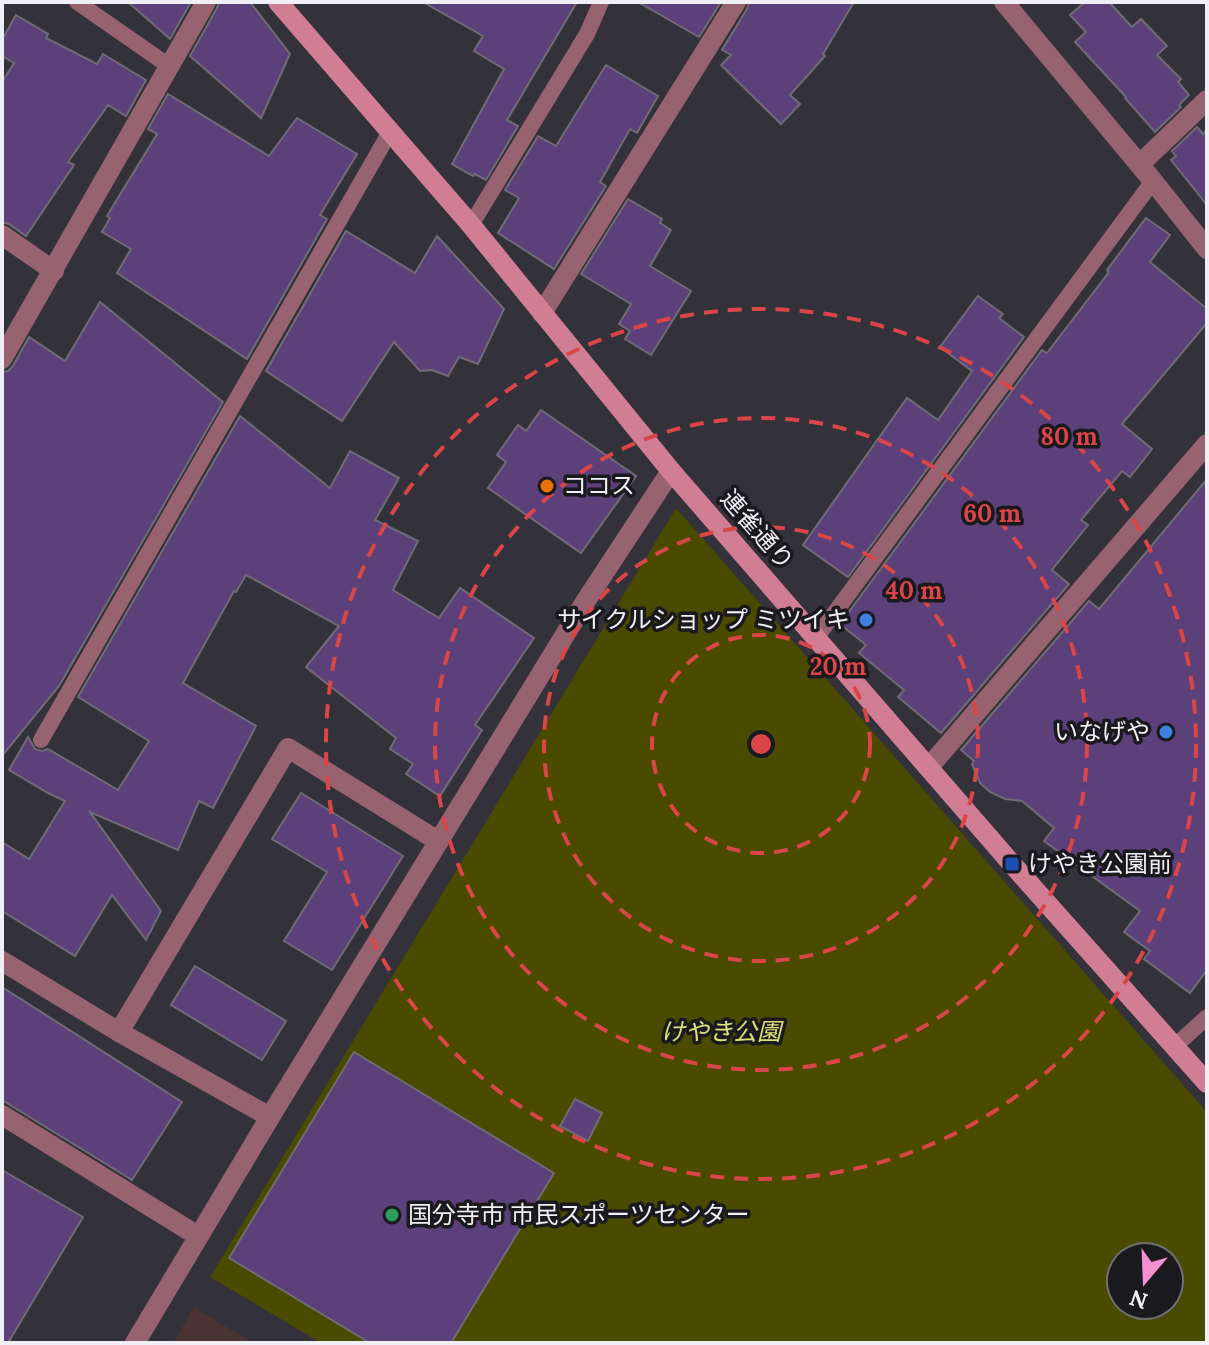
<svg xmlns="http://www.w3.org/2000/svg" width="1209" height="1345" viewBox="0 0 1209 1345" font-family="Lora,'Noto Sans JP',serif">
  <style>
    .education { fill: #493433 }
    .green { fill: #4a4a00; fill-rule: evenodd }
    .building { fill: #5c407a; stroke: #706c76; stroke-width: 2 }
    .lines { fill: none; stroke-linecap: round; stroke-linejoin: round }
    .lane { stroke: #986371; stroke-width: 16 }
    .street { stroke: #986371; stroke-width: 20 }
    .secondary { stroke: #d17d93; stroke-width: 20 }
    .ring { fill: none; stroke: #da4647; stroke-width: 4; stroke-dasharray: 14 10 }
    .food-dot { fill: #e8710a; stroke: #1a191e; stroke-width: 3 }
    .shop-dot { fill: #3f7fe0; stroke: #1a191e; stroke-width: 3 }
    .transit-dot { fill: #1a4fb4; stroke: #1a191e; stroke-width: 3 }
    .leisure-dot { fill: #2e9e5b; stroke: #1a191e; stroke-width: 3 }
    .labels { text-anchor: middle; stroke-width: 7; stroke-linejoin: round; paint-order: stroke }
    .poi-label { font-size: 24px; fill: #f0eff5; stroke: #1a191e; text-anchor: start }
    .street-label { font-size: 24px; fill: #f0eff5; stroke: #1a191e }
    .park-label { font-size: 24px; font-style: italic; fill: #dee178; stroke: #1a191e }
    .centre { fill: #da4647; stroke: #1a191e; stroke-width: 4 }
    .ring-label { font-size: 24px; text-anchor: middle; font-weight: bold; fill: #da4647; stroke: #1a191e; stroke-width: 7; stroke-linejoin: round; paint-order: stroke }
  </style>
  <rect width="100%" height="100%" fill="#33313a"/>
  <path class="education" d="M194 1307 253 1343H173Z"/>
  <path class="green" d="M676 508 1207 1112V1343H321L210 1277ZM1121 1257H1169V1305H1121Z"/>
  <g class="building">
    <path d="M128 2H191L170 39Z"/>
    <path d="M219 2H250L290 54 261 118 190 56 217 8Z"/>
    <path d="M423 2H577L507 120 518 126 486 180 475 174 473 176 452 164 504 69 474 51 483 36Z"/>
    <path d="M638 2H721L699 37Z"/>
    <path d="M749 2H854L823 54 825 56 790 95 800 104 781 124 721 65 731 55 722 50 747 9Z"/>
    <path d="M1085 2H1109L1132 27 1141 19 1167 46 1157 55 1181 79 1178 82 1189 95 1179 105 1181 107 1155 132 1125 98 1126 97 1075 42 1086 32 1070 15Z"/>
    <path d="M16 15 48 34 46 38 97 64 103 54 146 80 126 116 108 105 68 162 74 165 26 236 9 224 2 222V82L14 63 2 56V40Z"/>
    <path d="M606 65 658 96 637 133 630 129 600 182 606 186 554 269 498 233 519 198 505 190 538 136 556 146Z"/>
    <path d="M168 94 269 156 297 118 357 154 320 215 327 219 247 359 117 273 131 249 102 232 110 218 107 216 157 134 148 129Z"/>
    <path d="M1197 127 1203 134 1207 130V205L1171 160 1176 156 1172 151Z"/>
    <path d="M628 199 662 219 660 223 671 230 650 266 691 291 651 355 625 339 630 331 619 324 631 304 581 274Z"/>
    <path d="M1146 218 1170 235 1150 262 1207 309V323L1122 424 1152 449 1130 477 1122 471 1081 520 1088 525 1052 570 1069 584 941 733 898 697 904 690 859 653 866 645 840 624 1042 350 1047 353 1109 272 1107 270Z"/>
    <path d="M346 231 415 273 437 236 504 309 478 364 459 357 448 376 432 370 420 371 394 342 342 421 266 371Z"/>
    <path d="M978 296 1003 314 999 318 1024 337 848 577 803 545 907 398 938 420 972 371 940 347Z"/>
    <path d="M100 302 223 402 59 686 2 756V372L8 371 13 366 29 337 65 361Z"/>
    <path d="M541 410 636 476 581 553 488 488 506 462 497 455 518 425 526 431Z"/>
    <path d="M240 416 330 488 350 451 399 478 375 520 418 541 393 590 439 618 460 588 534 638 475 725 482 730 440 796 406 774 413 764 390 749 396 738 306 667 339 626 246 575 236 592 234 591 183 683 256 726 213 808 199 801 178 850 90 812 161 911 146 940 112 895 75 956 2 911V842L29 859 65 801 48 793 9 770 28 737 35 749 42 751 48 749 118 790 149 741 78 697Z"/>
    <path d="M1207 479V970L1190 993 1144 959 1150 951 1124 932 1140 911 1044 841 1054 828 1022 801 1005 799 990 792 980 783 972 764 974 761 961 750 1089 601 1099 609Z"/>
    <path d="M301 793 403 856 332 970 284 941 327 872 272 839Z"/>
    <path d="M195 966 286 1021 262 1060 171 1005Z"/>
    <path d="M2 987 182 1102 132 1180 2 1100Z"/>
    <path d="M354 1052 554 1173 451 1343H370L229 1258Z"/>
    <path d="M575 1099 602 1113 588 1141 560 1126Z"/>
    <path d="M2 1170 83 1217 8 1343H2Z"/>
  </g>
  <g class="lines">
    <g class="lane">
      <path d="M77 2 169 66"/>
      <path d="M471 225 587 34 601 2"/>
      <path d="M816 638 1153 181"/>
      <path d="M41 740 390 132"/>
      <path d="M1175 1046 1207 1017"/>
    </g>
    <g class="street">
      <path d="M1004 2 1153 181 1207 249"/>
      <path d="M1140 164 1207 100"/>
      <path d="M2 235 54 271"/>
      <path d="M542 313 736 2"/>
      <path d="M2 359 206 2"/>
      <path d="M929 767 1207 444"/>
      <path d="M2 961 119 1032 270 1117"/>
      <path d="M119 1032 288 748 438 841"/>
      <path d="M2 1115 198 1236"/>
      <path d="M135 1343 270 1117 585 602 671 471"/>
    </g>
    <path class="secondary" d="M278 2 471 225 671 471 1012 864 1207 1083"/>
  </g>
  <g class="ring">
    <circle cx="761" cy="744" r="109"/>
    <circle cx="761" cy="744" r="217"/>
    <circle cx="761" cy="744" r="326"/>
    <circle cx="761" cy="744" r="435"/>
  </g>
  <circle class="food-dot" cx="547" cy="486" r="8"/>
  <g class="shop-dot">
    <circle cx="866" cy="620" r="8"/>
    <circle cx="1166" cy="732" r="8"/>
  </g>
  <rect class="transit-dot" x="1004" y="856" width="16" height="16" rx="4"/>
  <circle class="leisure-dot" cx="392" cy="1215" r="8"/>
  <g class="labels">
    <g class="poi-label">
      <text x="563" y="494">ココス</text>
      <text x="850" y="628" text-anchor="end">サイクルショップ ミツイキ</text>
      <text x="1150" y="740" text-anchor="end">いなげや</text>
      <text x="1028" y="872">けやき公園前</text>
      <text x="408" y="1223">国分寺市 市民スポーツセンター</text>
    </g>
    <g class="street-label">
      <text transform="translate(757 530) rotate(49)" y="8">連雀通り</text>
    </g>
    <g class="park-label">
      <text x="721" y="1040">けやき公園</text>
    </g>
  </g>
  <circle cx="761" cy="744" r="12" class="centre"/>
  <g class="ring-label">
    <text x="1069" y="445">80 m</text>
    <text x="992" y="522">60 m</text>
    <text x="914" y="599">40 m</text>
    <text x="838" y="675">20 m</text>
  </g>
  <rect width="1209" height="1345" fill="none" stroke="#f0eff5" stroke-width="8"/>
  <g transform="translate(1145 1281) rotate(199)"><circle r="38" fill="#1a191e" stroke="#706f74" stroke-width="2"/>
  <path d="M0-6L14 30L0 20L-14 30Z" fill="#f790ce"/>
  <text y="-12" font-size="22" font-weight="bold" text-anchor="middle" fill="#f0eff5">N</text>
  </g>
</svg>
